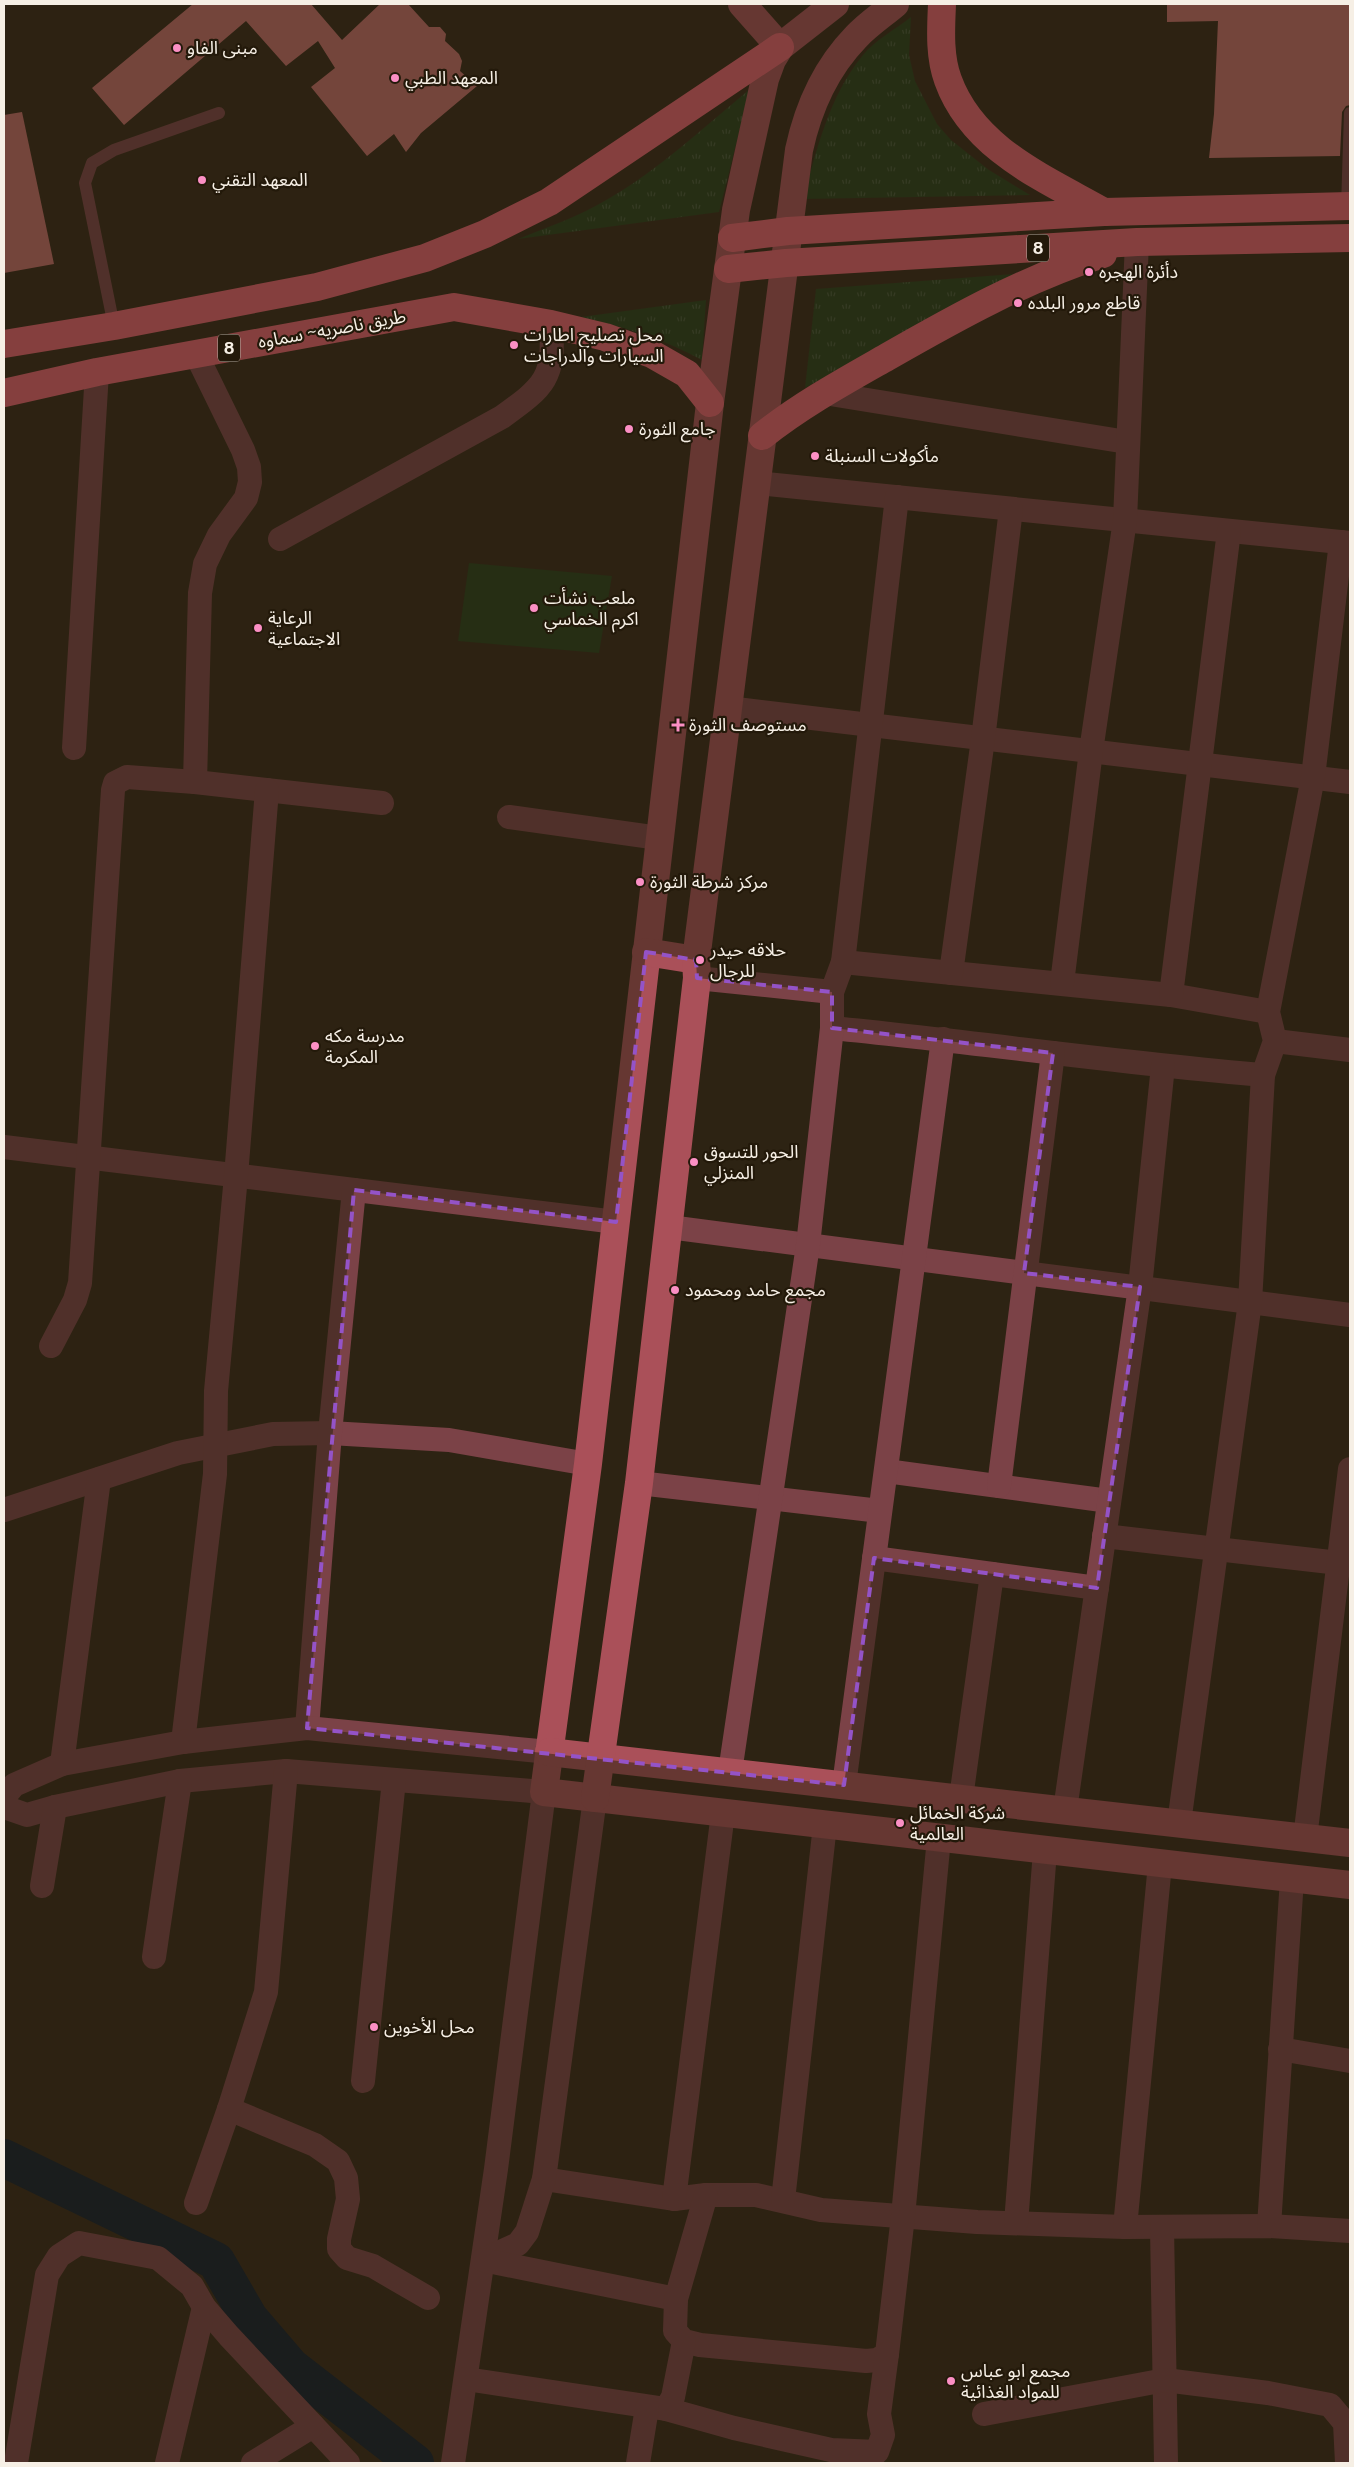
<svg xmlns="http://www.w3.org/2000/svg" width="1354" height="2467" viewBox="0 0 1354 2467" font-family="'Public Sans','Noto Sans Arabic',sans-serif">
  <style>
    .park { fill: url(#park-tufts) }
    .garden { fill: #1e3c17 }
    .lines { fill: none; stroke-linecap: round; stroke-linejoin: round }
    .river { stroke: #04172a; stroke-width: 38 }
    .building { fill: #cb706e }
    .lane { stroke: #7b4247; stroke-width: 12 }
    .street { stroke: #7b4247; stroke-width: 24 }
    .secondary { stroke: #aa5059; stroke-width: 28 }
    .highway { stroke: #f06374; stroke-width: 28 }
    .marked { fill: none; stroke: #9453c7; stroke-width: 4; stroke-dasharray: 10 6; stroke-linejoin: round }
    .poi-dot { fill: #fb8fc4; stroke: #23190a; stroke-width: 2 }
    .labels { text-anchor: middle; stroke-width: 4.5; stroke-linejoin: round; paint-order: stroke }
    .shield { fill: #23190a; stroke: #b7afa3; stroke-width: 1 }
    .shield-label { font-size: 16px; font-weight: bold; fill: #f6efe5 }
    .poi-label { font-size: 18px; fill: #f6efe5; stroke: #23190a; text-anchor: start }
    .street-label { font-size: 18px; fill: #f6efe5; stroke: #23190a }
  </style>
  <defs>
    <pattern id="park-tufts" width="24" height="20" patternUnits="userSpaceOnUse" patternTransform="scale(1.25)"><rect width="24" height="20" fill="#1e3c17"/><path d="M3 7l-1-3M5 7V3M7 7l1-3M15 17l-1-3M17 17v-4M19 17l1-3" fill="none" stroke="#3f5839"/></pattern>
  </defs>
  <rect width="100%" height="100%" fill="#2d2313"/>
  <g class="park">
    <path d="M911 17 909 55 915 81 937 124 951 140 989 170 1030 195 803 199C817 149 829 96 863 55 875 40 896 29 911 17Z"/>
    <path d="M750 89 719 212 518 239C548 227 580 216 608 199 660 169 704 127 750 89Z"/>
    <path d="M1014 274 805 388 816 289Z"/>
    <path d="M706 300 702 360C663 339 624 327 581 317Z"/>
  </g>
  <path class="garden" d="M469 563 612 576 599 653 458 641Z"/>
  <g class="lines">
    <path class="river" d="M4 2158 216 2261 249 2318 291 2367 415 2463"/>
  </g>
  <g class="building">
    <path d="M193 4H311L342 40 380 4H408L429 27H440L446 34 445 41 459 54 462 61 460 71 477 86 421 133 406 152 394 134 367 156 311 87 335 68 318 41 286 66 246 21 124 125 92 88Z"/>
    <path d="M1167 4H1350V105L1346 106 1342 112 1340 156 1209 158 1214 114 1218 21 1167 22Z"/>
    <path d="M22 112 54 264 4 273V115Z"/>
  </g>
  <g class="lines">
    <g class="lane">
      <path d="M1347 207 1350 113"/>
      <path d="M114 326 85 183 92 163 114 150 219 113"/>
    </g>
    <g class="street">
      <path d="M824 393 1127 442"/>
      <path d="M757 483 1350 543"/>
      <path d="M280 539 502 417C545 386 555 378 551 324"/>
      <path d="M728 708 1350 782"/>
      <path d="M74 748 97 372"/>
      <path d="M195 782 200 593 205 564 219 535 246 498 250 482 249 467 243 450 196 354"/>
      <path d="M509 817 659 838"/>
      <path d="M843 962 1171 995 1268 1012"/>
      <path d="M951 973 983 739 1011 509"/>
      <path d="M697 978 832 992"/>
      <path d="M1062 983 1091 751 1125 520 1137 242"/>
      <path d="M1171 995 1229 531"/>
      <path d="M832 1028C976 1042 1119 1063 1263 1075"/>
      <path d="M1275 1041 1350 1050"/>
      <path d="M4 1147 616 1222"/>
      <path d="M669 1227 1350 1315"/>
      <path d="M51 1346 75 1300 80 1283 113 790 115 783 127 777 195 782 382 803"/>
      <path d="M886 1471 1109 1501"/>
      <path d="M639 1483 880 1511"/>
      <path d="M999 1486 1053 1053"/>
      <path d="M4 1510 178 1453 273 1434 330 1433 449 1440 588 1464"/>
      <path d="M1104 1536 1339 1563"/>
      <path d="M874 1558 1097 1588"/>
      <path d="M307 1728 330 1433 354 1190"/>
      <path d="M183 1742 215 1474 216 1391 236 1176 267 790"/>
      <path d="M62 1764 99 1479"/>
      <path d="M730 1772 808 1245 832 1028V992L843 962 897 497"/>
      <path d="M844 1785 943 1039"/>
      <path d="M4 1797 14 1785 62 1764 183 1742 307 1728 549 1752"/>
      <path d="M961 1798 992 1574"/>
      <path d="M4 1807 27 1815 55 1807 180 1781 286 1771 544 1792 496 2169 453 2463"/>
      <path d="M1065 1810 1140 1287 1163 1066"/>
      <path d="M1179 1823 1250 1302 1263 1075 1275 1041 1268 1012 1313 777 1341 542"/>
      <path d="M1305 1838 1350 1469"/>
      <path d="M42 1886 55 1807"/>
      <path d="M154 1957 180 1781"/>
      <path d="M1280 2049 1350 2061"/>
      <path d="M363 2081 394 1780"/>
      <path d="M229 2109 315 2145 338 2161 346 2178 348 2199 339 2239V2249L347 2258 373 2266 428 2298"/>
      <path d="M544 2179 674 2199 706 2195H756L821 2210 977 2222 1125 2227 1269 2226 1350 2231"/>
      <path d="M674 2199 723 1813"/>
      <path d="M783 2200 825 1825"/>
      <path d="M196 2203 229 2109 266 1992 286 1771"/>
      <path d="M1016 2223 1045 1851"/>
      <path d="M1269 2226 1292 1879"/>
      <path d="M1125 2227 1160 1864"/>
      <path d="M1162 2227 1166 2463"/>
      <path d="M483 2260 518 2244 527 2232 544 2179 595 1798"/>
      <path d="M483 2260 676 2299 706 2195"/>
      <path d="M676 2299 675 2331 684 2341 700 2345 866 2361 877 2360 887 2354 903 2216 939 1838"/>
      <path d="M466 2379 666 2409 673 2397 684 2341"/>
      <path d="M666 2409 734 2428 831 2450 877 2452 883 2435 879 2414 887 2354"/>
      <path d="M984 2414 1165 2380 1268 2393 1330 2405 1345 2423 1347 2463"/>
      <path d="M16 2463 47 2275 59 2256 79 2243 158 2258 192 2286 204 2307 229 2336 348 2463"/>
      <path d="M167 2463 204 2307"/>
      <path d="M253 2463 313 2426"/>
      <path d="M638 2463 647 2408"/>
    </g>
    <g class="secondary">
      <path d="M742 4 780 47"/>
      <path d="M835 4 780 47 772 60 765 79 736 210 710 403 588 1464 544 1792 1350 1885"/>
      <path d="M646 952 696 960"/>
      <path d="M549 1752 1350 1843"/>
      <path d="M595 1798 639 1483 697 978 696 960 799 150C808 108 826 68 856 37 867 25 882 15 895 4"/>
    </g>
    <g class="highway">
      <path d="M942 4C941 28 939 56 948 80 973 149 1044 178 1104 212"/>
      <path d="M732 238 788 231 1104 212 1350 206"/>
      <path d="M728 269 786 263 1137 242 1350 238"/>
      <path d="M4 344 114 326 317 287 425 258 485 234 549 202 780 47"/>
      <path d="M4 393 97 372 454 307 551 324 605 337 652 354 687 374 710 403"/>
      <path d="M762 436C801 405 843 382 887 357 957 317 1025 279 1103 254"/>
    </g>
  </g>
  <path d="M0 0H1354V2467H0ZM646 952 696 960 697 978 832 992V1028L1053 1053 1024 1273 1140 1287 1097 1588 874 1558 844 1785 307 1728 354 1190 616 1222Z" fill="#2d2313" fill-opacity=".55" fill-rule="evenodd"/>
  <path class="marked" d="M646 952 696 960 697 978 832 992V1028L1053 1053 1024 1273 1140 1287 1097 1588 874 1558 844 1785 307 1728 354 1190 616 1222Z"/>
  <g class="poi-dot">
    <circle cx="177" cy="48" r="5"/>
    <circle cx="395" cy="78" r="5"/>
    <circle cx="202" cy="180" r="5"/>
    <circle cx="1089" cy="272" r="5"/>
    <circle cx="1018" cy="303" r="5"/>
    <circle cx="514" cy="345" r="5"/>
    <circle cx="629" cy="429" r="5"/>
    <circle cx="815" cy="456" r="5"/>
    <circle cx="534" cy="608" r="5"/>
    <circle cx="258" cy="628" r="5"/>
    <path d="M675.5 717.5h5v5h5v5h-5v5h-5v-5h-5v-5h5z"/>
    <circle cx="640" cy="882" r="5"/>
    <circle cx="700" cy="960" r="5"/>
    <circle cx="315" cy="1046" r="5"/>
    <circle cx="694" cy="1162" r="5"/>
    <circle cx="675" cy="1290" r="5"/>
    <circle cx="900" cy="1823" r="5"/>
    <circle cx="374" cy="2027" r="5"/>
    <circle cx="951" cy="2381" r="5"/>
  </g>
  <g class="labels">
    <g class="shield">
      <rect x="1027" y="234.5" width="22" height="27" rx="4"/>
      <rect x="218" y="334.5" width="22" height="27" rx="4"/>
    </g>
    <g class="shield-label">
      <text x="1038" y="254">8</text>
      <text x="229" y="354">8</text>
    </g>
    <g class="poi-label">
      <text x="187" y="54">مبنى الفاو</text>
      <text x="405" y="84">المعهد الطبي</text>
      <text x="212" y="186">المعهد التقني</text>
      <text x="1099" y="278">دأئرة الهجره</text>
      <text x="1028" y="309">قاطع مرور البلده</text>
      <text x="524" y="341">محل تصليح اطارات<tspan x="524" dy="21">السيارات والدراجات</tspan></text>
      <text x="639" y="435">جامع الثورة</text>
      <text x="825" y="462">مأكولات السنبلة</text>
      <text x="544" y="604">ملعب نشأت<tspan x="544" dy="21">اكرم الخماسي</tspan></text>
      <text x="268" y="624">الرعاية<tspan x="268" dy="21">الاجتماعية</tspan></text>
      <text x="689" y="731">مستوصف الثورة</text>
      <text x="650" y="888">مركز شرطة الثورة</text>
      <text x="710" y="956">حلاقه حيدر<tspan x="710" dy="21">للرجال</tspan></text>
      <text x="325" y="1042">مدرسة مكه<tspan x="325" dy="21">المكرمة</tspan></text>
      <text x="704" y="1158">الحور للتسوق<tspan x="704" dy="21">المنزلي</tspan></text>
      <text x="685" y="1296">مجمع حامد ومحمود</text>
      <text x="910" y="1819">شركة الخمائل<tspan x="910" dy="21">العالمية</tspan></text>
      <text x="384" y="2033">محل الأخوين</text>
      <text x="961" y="2377">مجمع ابو عباس<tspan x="961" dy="21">للمواد الغذائية</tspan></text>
    </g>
    <g class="street-label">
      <text transform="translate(332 329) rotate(-10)" y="6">طريق ناصريه~ سماوه</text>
    </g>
  </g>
  <rect width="1354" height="2467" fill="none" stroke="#f6efe5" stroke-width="10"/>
</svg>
